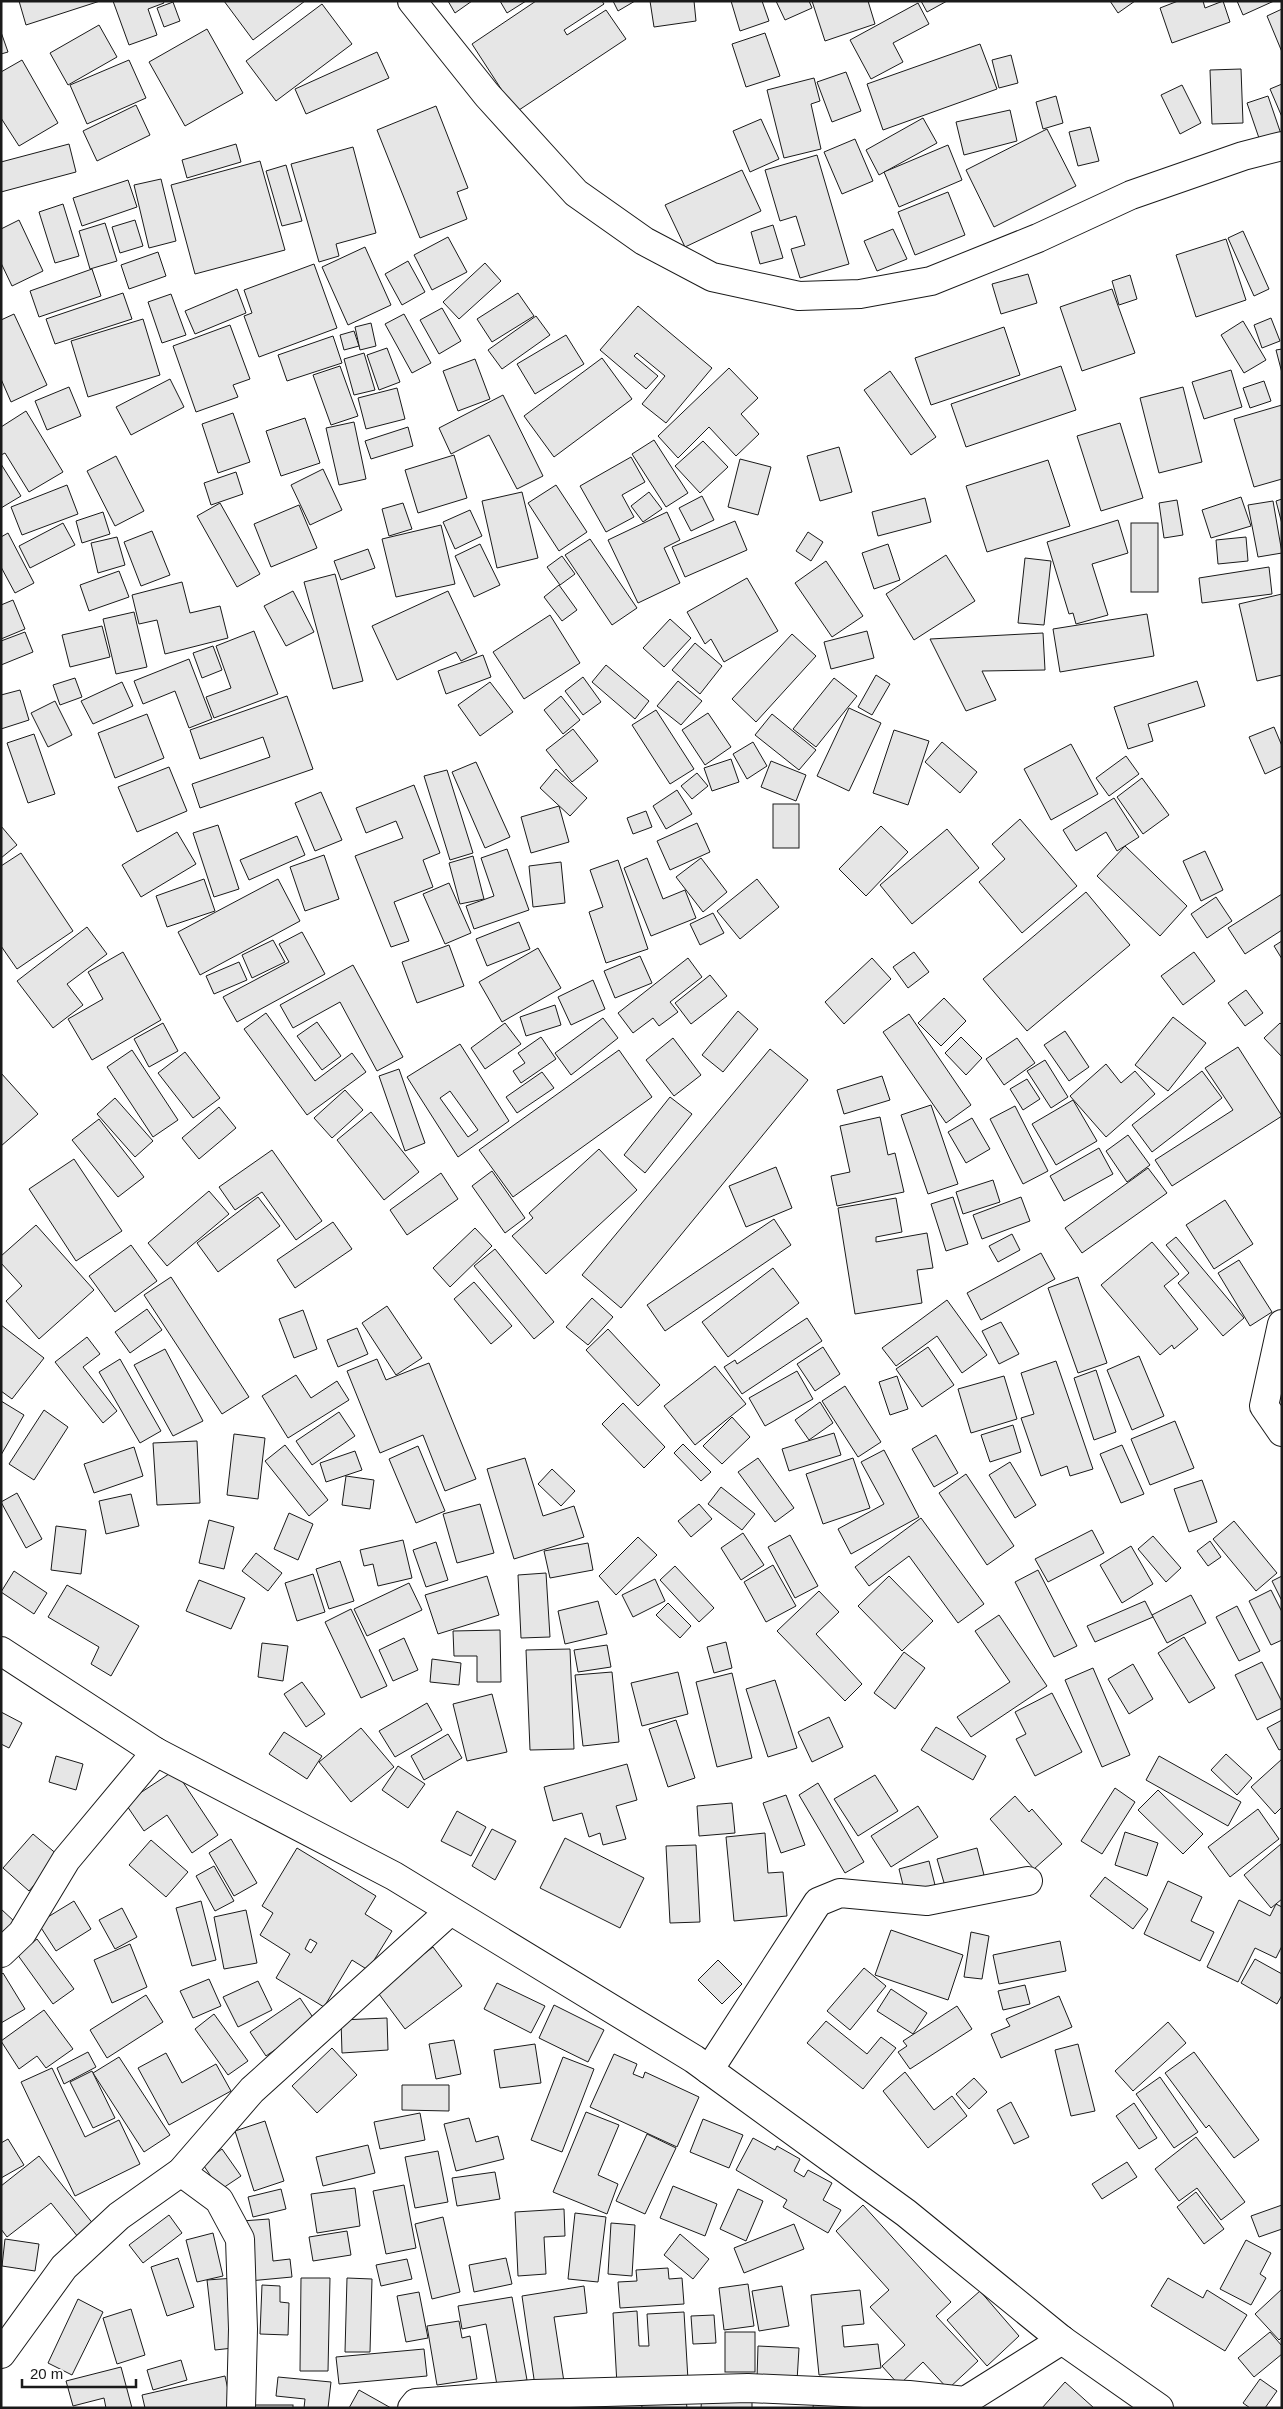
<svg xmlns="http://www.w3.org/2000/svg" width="1283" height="2409" viewBox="0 0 1283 2409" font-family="Arial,sans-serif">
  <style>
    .building { fill: #e6e6e6; stroke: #1a1a1a; fill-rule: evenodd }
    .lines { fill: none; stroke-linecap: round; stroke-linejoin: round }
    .minor-casing { stroke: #1a1a1a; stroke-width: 30 }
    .minor { stroke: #fff; stroke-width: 28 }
  </style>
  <rect width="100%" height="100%" fill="#fff"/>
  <g class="building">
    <path d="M19 1H100L26 25Z"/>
    <path d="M113 1H163L164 3 148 9 157 35 129 45Z"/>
    <path d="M224 1H305L253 40Z"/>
    <path d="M448 1H472L455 13Z"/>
    <path d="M500 1H526L507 13Z"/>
    <path d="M536 1H602L604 4 564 30 567 35 606 10 626 39 516 112 472 44Z"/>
    <path d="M613 1H635L618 11Z"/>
    <path d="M650 1H694L696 21 654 27Z"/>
    <path d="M731 1H762L769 21 740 31Z"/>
    <path d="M776 1H809L812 8 785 20Z"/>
    <path d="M812 1H868L875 24 825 41Z"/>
    <path d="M921 1H947L927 12Z"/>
    <path d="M1110 1H1135L1118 13Z"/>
    <path d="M1178 1H1203L1205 8 1223 1 1230 22 1172 43 1160 8Z"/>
    <path d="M1237 1H1274L1243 15Z"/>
    <path d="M173 2 180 21 164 27 157 8Z"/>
    <path d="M918 3 929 24 893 43 903 62 871 79 850 40Z"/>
    <path d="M322 4 352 44 276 101 246 61Z"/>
    <path d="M1282 9V52L1267 16Z"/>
    <path d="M99 25 117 57 68 85 50 53Z"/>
    <path d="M207 29 243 93 185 126 149 62Z"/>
    <path d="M1 32 8 52 1 54Z"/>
    <path d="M765 33 780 76 746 87 732 44Z"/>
    <path d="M980 44 997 89 883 130 867 84Z"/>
    <path d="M377 52 389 78 306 114 295 89Z"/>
    <path d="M1011 55 1018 83 999 88 992 60Z"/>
    <path d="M22 60 58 123 19 146 1 118V72Z"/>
    <path d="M129 60 146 98 87 124 70 85Z"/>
    <path d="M1241 69 1243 123 1212 124 1210 70Z"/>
    <path d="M846 72 861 111 832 122 817 82Z"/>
    <path d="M814 78 820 101 811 104 821 149 784 158 767 90Z"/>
    <path d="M1282 84V117L1270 89Z"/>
    <path d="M1182 85 1201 123 1180 134 1161 95Z"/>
    <path d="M1056 96 1063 123 1043 129 1036 102Z"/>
    <path d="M1268 96 1281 134 1260 141 1247 103Z"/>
    <path d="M136 105 150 135 97 161 83 131Z"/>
    <path d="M436 106 468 188 457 192 467 219 420 238 377 130Z"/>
    <path d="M1010 110 1017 141 964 155 956 122Z"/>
    <path d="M923 118 937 143 879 175 866 150Z"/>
    <path d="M761 119 779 159 750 172 733 131Z"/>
    <path d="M1090 127 1099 161 1078 166 1069 132Z"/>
    <path d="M1047 129 1076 186 994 227 966 170Z"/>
    <path d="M855 139 873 181 842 194 824 152Z"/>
    <path d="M69 144 76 172 1 192V162Z"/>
    <path d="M236 144 241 162 187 178 182 160Z"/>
    <path d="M948 145 962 180 899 207 884 172Z"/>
    <path d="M353 147 376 233 336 244 339 256 319 262 291 164Z"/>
    <path d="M817 155 849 264 800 278 791 249 805 245 796 216 780 221 765 170Z"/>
    <path d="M260 161 285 250 195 274 171 185Z"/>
    <path d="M286 165 302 221 282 226 266 171Z"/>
    <path d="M742 170 761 211 685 247 665 205Z"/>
    <path d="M161 179 176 241 149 248 134 185Z"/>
    <path d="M128 180 137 207 82 226 73 198Z"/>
    <path d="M948 192 965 235 915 255 898 212Z"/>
    <path d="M63 204 79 256 55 263 39 212Z"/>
    <path d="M19 220 43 271 12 286 1 263V229Z"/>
    <path d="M135 220 143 246 120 253 112 227Z"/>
    <path d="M105 223 117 261 90 269 79 231Z"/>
    <path d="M773 225 783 258 760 264 751 232Z"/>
    <path d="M893 229 907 259 877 271 864 241Z"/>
    <path d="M1243 231 1269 289 1254 296 1228 238Z"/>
    <path d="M448 237 467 272 432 290 414 255Z"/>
    <path d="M1226 239 1246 300 1196 317 1176 255Z"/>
    <path d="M365 247 391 305 348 325 322 267Z"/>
    <path d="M158 252 166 276 129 289 121 265Z"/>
    <path d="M408 261 425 292 402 305 385 274Z"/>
    <path d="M485 263 501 281 459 319 443 302Z"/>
    <path d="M314 264 337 328 259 357 244 316 252 313 244 290Z"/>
    <path d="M92 269 101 296 39 317 30 291Z"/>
    <path d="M1028 274 1037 303 1001 314 992 284Z"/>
    <path d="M1130 275 1137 299 1119 305 1112 281Z"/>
    <path d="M237 289 246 313 195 334 185 311Z"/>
    <path d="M1112 289 1135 353 1082 371 1060 307Z"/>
    <path d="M123 293 132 319 55 344 46 319Z"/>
    <path d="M518 293 534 316 492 342 477 319Z"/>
    <path d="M171 294 186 335 162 343 148 302Z"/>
    <path d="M638 306 712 368 666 423 642 404 665 376 637 353 634 356 658 376 646 389 600 350Z"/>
    <path d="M442 308 461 341 439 354 420 320Z"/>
    <path d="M14 314 47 385 11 402 1 379V320Z"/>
    <path d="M404 314 431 363 412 373 385 324Z"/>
    <path d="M536 316 550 335 502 369 488 350Z"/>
    <path d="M1271 318 1280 341 1262 348 1254 325Z"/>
    <path d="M143 319 160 375 88 397 71 341Z"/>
    <path d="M1243 321 1266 360 1244 373 1221 335Z"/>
    <path d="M371 323 376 346 360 350 355 327Z"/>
    <path d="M230 325 250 379 233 385 238 397 196 412 173 346Z"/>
    <path d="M1004 327 1020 375 931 405 915 358Z"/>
    <path d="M354 331 359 346 344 350 340 335Z"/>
    <path d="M566 335 584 364 535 394 517 364Z"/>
    <path d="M333 336 342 363 287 381 278 355Z"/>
    <path d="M387 348 400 382 379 390 367 355Z"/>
    <path d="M1282 349V373L1276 350Z"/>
    <path d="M364 353 375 390 354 395 344 359Z"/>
    <path d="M602 358 632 399 554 457 524 416Z"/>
    <path d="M475 359 490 399 458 411 443 371Z"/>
    <path d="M340 366 358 416 331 425 313 375Z"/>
    <path d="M1061 366 1076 410 966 447 951 404Z"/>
    <path d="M729 368 758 398 741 414 759 434 736 456 709 427 678 458 658 436Z"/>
    <path d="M1231 370 1242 407 1204 419 1192 382Z"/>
    <path d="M890 371 936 437 911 455 864 390Z"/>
    <path d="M170 379 184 407 131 435 116 407Z"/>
    <path d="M1264 381 1271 401 1250 408 1243 388Z"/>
    <path d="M69 387 81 416 47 430 35 401Z"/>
    <path d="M1183 387 1202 462 1159 473 1140 398Z"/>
    <path d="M397 388 405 419 366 429 358 398Z"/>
    <path d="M503 395 543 476 517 489 489 435 451 454 439 428Z"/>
    <path d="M1282 405V479L1254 487 1234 419Z"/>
    <path d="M26 411 63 472 29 492 5 453 1 455V427Z"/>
    <path d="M233 413 250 462 218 473 202 424Z"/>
    <path d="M305 418 320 463 281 476 266 431Z"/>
    <path d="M354 422 366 479 339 485 326 428Z"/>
    <path d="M1120 423 1143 498 1101 511 1077 436Z"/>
    <path d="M408 427 413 446 371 459 365 441Z"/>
    <path d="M654 440 688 493 666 507 632 454Z"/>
    <path d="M703 441 728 467 700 493 675 466Z"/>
    <path d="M839 447 852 492 820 501 807 456Z"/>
    <path d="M454 455 467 498 418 513 405 470Z"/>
    <path d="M116 456 144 511 115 526 87 471Z"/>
    <path d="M631 457 645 482 622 495 634 517 606 532 580 486Z"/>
    <path d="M740 459 771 467 758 515 728 507Z"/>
    <path d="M1048 460 1070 526 987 552 966 486Z"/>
    <path d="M1 464 21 496 1 508Z"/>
    <path d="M323 469 342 510 310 525 291 485Z"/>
    <path d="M236 472 243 494 211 505 204 483Z"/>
    <path d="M67 485 78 514 22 535 11 507Z"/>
    <path d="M556 485 587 532 559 551 528 503Z"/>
    <path d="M522 492 538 558 497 568 482 501Z"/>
    <path d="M649 492 662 509 643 522 631 506Z"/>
    <path d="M702 496 714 520 691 531 679 508Z"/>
    <path d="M1241 497 1251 526 1211 538 1202 510Z"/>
    <path d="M925 498 931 522 878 536 872 512Z"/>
    <path d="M1282 499V524L1276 501Z"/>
    <path d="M1177 500 1183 535 1164 538 1159 503Z"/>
    <path d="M1273 501 1282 553 1258 557 1248 505Z"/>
    <path d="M220 503 260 574 237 587 197 516Z"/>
    <path d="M403 503 412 529 389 536 382 509Z"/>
    <path d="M299 505 317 548 271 567 254 524Z"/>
    <path d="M470 510 482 536 455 549 443 522Z"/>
    <path d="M103 512 110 534 82 543 76 521Z"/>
    <path d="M667 512 680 540 664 548 680 583 638 603 608 540Z"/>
    <path d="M1118 520 1128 553 1092 564 1108 615 1076 624 1073 613 1069 614 1047 542Z"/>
    <path d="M735 521 747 550 685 577 672 547Z"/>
    <path d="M63 523 75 545 30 568 19 546Z"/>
    <rect x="1131" y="523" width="27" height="69"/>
    <path d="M441 525 455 584 396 597 382 539Z"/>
    <path d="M152 531 170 575 141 586 124 542Z"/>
    <path d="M808 532 823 542 811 561 796 551Z"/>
    <path d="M8 533 34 583 15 593 1 567V537Z"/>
    <path d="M117 537 125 565 98 573 91 543Z"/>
    <path d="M1246 537 1248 561 1218 564 1216 540Z"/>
    <path d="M590 539 637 608 612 625 565 555Z"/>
    <path d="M480 544 500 585 474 597 455 556Z"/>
    <path d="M888 544 900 580 874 589 862 553Z"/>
    <path d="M368 549 375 568 341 580 334 561Z"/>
    <path d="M946 555 975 601 914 640 886 594Z"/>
    <path d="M562 556 575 574 560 585 547 567Z"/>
    <path d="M1025 558 1051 561 1044 625 1018 623Z"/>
    <path d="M826 561 863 616 832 637 795 583Z"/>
    <path d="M1269 567 1272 594 1202 603 1199 578Z"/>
    <path d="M119 571 129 597 89 611 80 585Z"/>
    <path d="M335 574 363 681 333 689 304 582Z"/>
    <path d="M747 578 778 631 724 662 711 639 705 644 687 612Z"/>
    <path d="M182 582 190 613 220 606 228 638 165 654 157 620 139 624 132 595Z"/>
    <path d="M559 585 577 610 562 621 544 597Z"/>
    <path d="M293 591 314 632 286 646 264 606Z"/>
    <path d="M448 591 477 653 461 661 456 652 397 680 372 626Z"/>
    <path d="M1282 594V675L1257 681 1239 604Z"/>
    <path d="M13 600 25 629 1 639V605Z"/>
    <path d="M134 612 147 667 116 674 103 619Z"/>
    <path d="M1147 614 1154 656 1060 672 1053 629Z"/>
    <path d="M550 615 580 663 524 699 493 652Z"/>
    <path d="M670 619 691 638 664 667 643 648Z"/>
    <path d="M102 626 110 657 70 667 62 635Z"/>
    <path d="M254 631 278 694 214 718 206 697 231 688 216 646Z"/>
    <path d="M867 631 874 658 831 669 824 642Z"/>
    <path d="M25 632 33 652 1 665V641Z"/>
    <path d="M1043 633 1045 670 982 671 996 700 966 711 930 639Z"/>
    <path d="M792 634 816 656 756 722 732 699Z"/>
    <path d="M695 643 722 666 700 694 672 670Z"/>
    <path d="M213 646 222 670 202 678 193 653Z"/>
    <path d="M483 655 491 677 446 694 438 671Z"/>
    <path d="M189 659 212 719 189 728 175 691 143 704 134 681Z"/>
    <path d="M606 665 649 701 635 719 592 682Z"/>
    <path d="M876 675 890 684 872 715 858 707Z"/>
    <path d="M583 677 601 702 583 715 565 691Z"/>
    <path d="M75 678 82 697 60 705 53 685Z"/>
    <path d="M834 678 857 696 816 747 793 729Z"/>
    <path d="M678 681 702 701 681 725 657 706Z"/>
    <path d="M1197 681 1205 706 1148 724 1153 741 1128 749 1114 707Z"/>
    <path d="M122 682 133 706 93 724 81 701Z"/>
    <path d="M490 682 513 712 480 736 458 705Z"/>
    <path d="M20 690 29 720 1 729V695Z"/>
    <path d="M287 696 313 769 200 808 192 784 270 757 263 737 200 759 190 730Z"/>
    <path d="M561 696 580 720 563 734 544 710Z"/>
    <path d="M55 701 72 735 48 747 31 713Z"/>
    <path d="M849 708 881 723 849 791 817 776Z"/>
    <path d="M656 710 694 769 670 784 632 725Z"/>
    <path d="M708 713 731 747 705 765 682 730Z"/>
    <path d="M147 714 164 758 115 778 98 733Z"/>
    <path d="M772 714 816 750 799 770 755 735Z"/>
    <path d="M1274 727 1282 746V766L1265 774 1249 737Z"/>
    <path d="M573 729 598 761 572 782 546 750Z"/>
    <path d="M894 730 929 741 908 805 873 793Z"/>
    <path d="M34 734 55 794 28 803 7 743Z"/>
    <path d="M753 742 767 766 747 779 733 754Z"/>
    <path d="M942 742 977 772 960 793 925 762Z"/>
    <path d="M1071 744 1098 794 1051 820 1024 769Z"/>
    <path d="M1126 756 1139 774 1109 796 1096 778Z"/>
    <path d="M731 759 739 782 712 791 704 768Z"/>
    <path d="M771 761 806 775 796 801 761 787Z"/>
    <path d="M476 762 510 837 485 848 452 772Z"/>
    <path d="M169 767 187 811 137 832 118 787Z"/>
    <path d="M556 769 587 798 570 816 540 788Z"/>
    <path d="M447 770 473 853 450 860 424 776Z"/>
    <path d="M697 773 708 786 692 799 681 786Z"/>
    <path d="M1142 778 1169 815 1143 834 1117 797Z"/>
    <path d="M414 785 440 853 423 860 433 887 394 902 409 941 391 947 355 856 403 838 396 821 366 833 356 808Z"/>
    <path d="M677 790 692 814 666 829 653 806Z"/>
    <path d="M321 792 342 840 315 851 295 803Z"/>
    <path d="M1114 798 1139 837 1117 851 1106 832 1076 851 1063 830Z"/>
    <rect x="773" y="804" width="26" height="44"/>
    <path d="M559 806 569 842 531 853 521 817Z"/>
    <path d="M646 811 652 827 633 834 627 818Z"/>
    <path d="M1020 819 1077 886 1022 933 979 882 1005 859 992 844Z"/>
    <path d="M697 823 710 852 670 870 657 841Z"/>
    <path d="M218 825 239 889 214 897 193 833Z"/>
    <path d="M1 826 17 845 1 858Z"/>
    <path d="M881 826 908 852 866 896 839 869Z"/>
    <path d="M947 829 979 868 912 924 880 885Z"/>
    <path d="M177 832 196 864 141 897 122 865Z"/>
    <path d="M297 836 305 855 249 880 240 860Z"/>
    <path d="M1125 846 1187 906 1160 936 1097 876Z"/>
    <path d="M507 849 529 910 474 929 466 906 494 896 481 858Z"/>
    <path d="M1205 851 1223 890 1201 901 1183 861Z"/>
    <path d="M21 853 73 931 17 969 1 946V866Z"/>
    <path d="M324 855 339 899 305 911 290 867Z"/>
    <path d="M473 856 484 899 460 904 449 863Z"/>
    <path d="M647 858 663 899 685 890 696 918 651 936 624 868Z"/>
    <path d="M701 858 727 892 703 912 676 877Z"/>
    <path d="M618 860 648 949 606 963 589 912 603 907 590 870Z"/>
    <path d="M561 862 565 903 533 907 529 866Z"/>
    <path d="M204 879 215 911 167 927 156 896Z"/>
    <path d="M278 879 300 921 200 975 178 932Z"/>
    <path d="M757 879 779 907 740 939 717 911Z"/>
    <path d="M449 883 471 933 445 944 423 894Z"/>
    <path d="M1086 892 1130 945 1027 1031 983 979Z"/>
    <path d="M1282 894V930L1245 954 1228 928Z"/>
    <path d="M1216 897 1232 921 1207 938 1191 914Z"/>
    <path d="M713 913 724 933 700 945 690 924Z"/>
    <path d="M519 922 530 949 487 966 476 939Z"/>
    <path d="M87 927 107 954 67 984 83 1005 53 1028 17 981Z"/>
    <path d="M302 932 325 974 237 1022 223 997 289 962 279 944Z"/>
    <path d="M273 940 285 962 252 978 242 955Z"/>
    <path d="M1282 941V959L1274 946Z"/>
    <path d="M449 945 464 986 417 1003 402 962Z"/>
    <path d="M538 948 561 988 502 1022 479 982Z"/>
    <path d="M123 952 161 1020 92 1060 68 1019 103 999 88 972Z"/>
    <path d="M914 952 929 972 908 988 893 967Z"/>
    <path d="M1194 952 1215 981 1183 1005 1161 976Z"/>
    <path d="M640 956 652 983 615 998 604 971Z"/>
    <path d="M688 958 702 977 670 1002 678 1012 659 1026 653 1018 633 1033 618 1013Z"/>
    <path d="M872 958 891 979 844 1024 825 1002Z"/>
    <path d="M239 962 247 980 214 994 206 976Z"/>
    <path d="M353 965 403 1057 377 1071 340 1002 293 1028 280 1005Z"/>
    <path d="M710 975 727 996 691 1024 675 1003Z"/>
    <path d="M593 980 605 1009 571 1025 558 997Z"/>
    <path d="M1246 990 1263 1013 1245 1026 1228 1003Z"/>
    <path d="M944 998 966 1021 941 1046 918 1023Z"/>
    <path d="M555 1005 561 1025 526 1036 520 1017Z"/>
    <path d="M738 1011 758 1029 723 1072 702 1055Z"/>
    <path d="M266 1013 315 1081 352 1053 366 1072 307 1115 244 1029Z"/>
    <path d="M909 1014 971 1105 946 1123 883 1032Z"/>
    <path d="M1173 1017 1206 1043 1168 1091 1135 1065Z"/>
    <path d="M603 1018 618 1038 571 1075 555 1053Z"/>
    <path d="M317 1022 341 1056 322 1070 297 1036Z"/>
    <path d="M163 1023 178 1051 149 1067 134 1039Z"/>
    <path d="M505 1023 521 1044 485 1069 471 1048Z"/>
    <path d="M1280 1023 1282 1025V1057L1264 1038Z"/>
    <path d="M1065 1031 1089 1067 1069 1081 1044 1045Z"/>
    <path d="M541 1037 556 1059 521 1083 513 1071 525 1063 518 1053Z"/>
    <path d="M961 1037 982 1058 966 1075 945 1053Z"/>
    <path d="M673 1038 701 1075 674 1096 646 1060Z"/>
    <path d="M1017 1038 1035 1063 1004 1085 986 1059Z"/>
    <path d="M460 1044 509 1121 458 1157 407 1077ZM450 1091 478 1130 468 1137 440 1098Z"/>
    <path d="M1238 1047 1282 1116 1172 1186 1155 1160 1233 1110 1205 1068Z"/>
    <path d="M770 1049 808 1080 621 1308 582 1275Z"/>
    <path d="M132 1050 178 1120 153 1137 107 1067Z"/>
    <path d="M619 1050 652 1097 513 1197 479 1150Z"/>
    <path d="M185 1052 220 1098 193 1118 158 1073Z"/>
    <path d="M1045 1060 1068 1097 1051 1108 1027 1071Z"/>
    <path d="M1106 1064 1121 1083 1135 1071 1155 1094 1106 1137 1070 1096Z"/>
    <path d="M399 1069 425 1143 405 1151 379 1076Z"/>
    <path d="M1202 1071 1222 1098 1152 1152 1132 1125Z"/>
    <path d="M542 1072 554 1088 517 1113 506 1097Z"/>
    <path d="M1 1073 38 1114 1 1146Z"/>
    <path d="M882 1076 890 1100 844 1114 837 1090Z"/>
    <path d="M1027 1079 1040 1099 1023 1110 1010 1089Z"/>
    <path d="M345 1090 363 1110 332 1138 314 1118Z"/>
    <path d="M670 1097 692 1114 645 1173 624 1155Z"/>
    <path d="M115 1098 153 1141 135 1157 97 1114Z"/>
    <path d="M1073 1100 1097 1141 1056 1165 1032 1124Z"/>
    <path d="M931 1105 958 1184 928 1194 901 1115Z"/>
    <path d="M1015 1106 1048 1171 1023 1184 990 1119Z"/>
    <path d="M219 1107 236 1128 199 1159 182 1138Z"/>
    <path d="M371 1112 419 1172 384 1200 337 1140Z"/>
    <path d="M880 1117 888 1155 895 1153 904 1192 837 1206 831 1176 850 1172 840 1126Z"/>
    <path d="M972 1118 990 1149 966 1163 948 1132Z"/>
    <path d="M99 1119 144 1177 118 1197 72 1140Z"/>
    <path d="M1128 1135 1150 1165 1127 1182 1106 1151Z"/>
    <path d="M1099 1148 1113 1174 1064 1201 1050 1176Z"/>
    <path d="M599 1149 637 1190 546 1274 512 1236 533 1218 529 1213Z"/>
    <path d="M272 1150 322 1221 296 1240 262 1192 235 1210 219 1187Z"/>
    <path d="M74 1159 122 1231 76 1261 29 1189Z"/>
    <path d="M776 1167 792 1208 746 1227 729 1186Z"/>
    <path d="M1148 1168 1167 1193 1082 1253 1065 1228Z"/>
    <path d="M492 1171 525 1218 505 1233 472 1186Z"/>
    <path d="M441 1173 458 1199 407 1235 390 1210Z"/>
    <path d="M993 1180 1000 1202 963 1214 956 1192Z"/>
    <path d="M209 1191 229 1214 167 1266 148 1243Z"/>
    <path d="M258 1197 280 1226 218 1272 197 1243Z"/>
    <path d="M953 1197 968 1244 946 1251 931 1204Z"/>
    <path d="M1021 1197 1030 1221 982 1239 973 1215Z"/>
    <path d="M896 1198 902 1232 876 1237V1242L927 1233 933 1268 917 1270 922 1303 855 1314 838 1208Z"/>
    <path d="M1225 1200 1253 1244 1214 1269 1186 1225Z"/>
    <path d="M774 1219 791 1245 665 1331 647 1305Z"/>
    <path d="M333 1222 352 1249 295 1288 277 1260Z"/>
    <path d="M36 1225 94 1290 39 1339 6 1301 22 1286 1 1263V1256Z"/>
    <path d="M475 1228 492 1246 450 1287 433 1268Z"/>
    <path d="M1012 1234 1020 1250 998 1262 989 1246Z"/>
    <path d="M1176 1237 1244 1318 1223 1336 1178 1283 1189 1273 1166 1245Z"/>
    <path d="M1152 1242 1179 1274 1164 1286 1198 1329 1174 1349 1172 1345 1160 1355 1101 1285Z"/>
    <path d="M131 1245 157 1281 115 1312 89 1276Z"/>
    <path d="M495 1249 554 1322 534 1339 474 1266Z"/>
    <path d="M1041 1253 1055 1279 981 1320 967 1293Z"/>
    <path d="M1239 1260 1272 1312 1250 1326 1218 1273Z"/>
    <path d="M773 1268 799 1303 728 1357 702 1322Z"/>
    <path d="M171 1277 249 1397 222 1414 144 1295Z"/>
    <path d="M1078 1277 1107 1363 1078 1373 1048 1288Z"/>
    <path d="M474 1282 512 1326 491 1344 454 1299Z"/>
    <path d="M592 1298 613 1317 588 1345 566 1327Z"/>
    <path d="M947 1300 987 1355 962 1373 937 1336 896 1366 882 1348Z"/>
    <path d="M387 1306 422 1358 396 1375 362 1323Z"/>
    <path d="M147 1309 162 1330 130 1353 115 1332Z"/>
    <path d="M303 1310 317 1349 294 1358 279 1319Z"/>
    <path d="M807 1318 822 1341 742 1394 724 1367 735 1360 737 1364Z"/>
    <path d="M1001 1322 1019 1354 999 1364 982 1331Z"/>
    <path d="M1 1325 44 1358 12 1399 1 1391Z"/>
    <path d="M357 1328 368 1354 338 1367 327 1340Z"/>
    <path d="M608 1329 660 1385 638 1406 586 1350Z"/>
    <path d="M87 1337 100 1354 83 1367 117 1411 103 1423 55 1362Z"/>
    <path d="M823 1347 840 1374 815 1391 797 1364Z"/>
    <path d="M928 1347 954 1385 922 1407 896 1369Z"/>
    <path d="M165 1349 203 1421 173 1436 134 1365Z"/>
    <path d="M1139 1356 1164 1416 1132 1430 1107 1370Z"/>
    <path d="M120 1359 161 1431 140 1443 99 1372Z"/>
    <path d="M377 1359 386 1380 429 1363 476 1479 445 1491 423 1435 380 1453 347 1371Z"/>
    <path d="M1056 1361 1093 1469 1070 1476 1067 1466 1041 1476 1021 1418 1034 1414 1021 1373Z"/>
    <path d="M715 1366 746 1404 695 1445 664 1406Z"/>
    <path d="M1096 1370 1116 1432 1094 1440 1074 1378Z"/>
    <path d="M797 1371 813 1399 765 1426 749 1398Z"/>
    <path d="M296 1375 311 1398 337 1381 349 1400 288 1438 262 1396Z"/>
    <path d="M897 1376 908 1409 890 1415 879 1382Z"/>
    <path d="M1004 1376 1017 1419 971 1433 958 1389Z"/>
    <path d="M845 1386 881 1442 858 1457 822 1401Z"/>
    <path d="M1 1401 24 1415 1 1455Z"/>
    <path d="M820 1402 833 1423 809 1440 795 1420Z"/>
    <path d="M623 1403 665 1447 644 1468 602 1424Z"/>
    <path d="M44 1410 68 1427 34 1480 9 1464Z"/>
    <path d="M339 1412 355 1436 312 1465 296 1441Z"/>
    <path d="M732 1417 750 1437 722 1464 703 1446Z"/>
    <path d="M1175 1421 1194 1468 1150 1485 1131 1439Z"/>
    <path d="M1013 1425 1021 1452 990 1462 981 1435Z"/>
    <path d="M834 1433 841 1455 789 1471 782 1449Z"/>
    <path d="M234 1434 265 1438 258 1499 227 1495Z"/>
    <path d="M936 1435 958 1473 934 1487 912 1449Z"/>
    <path d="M197 1441 200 1503 157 1505 153 1443Z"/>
    <path d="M683 1444 711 1472 701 1481 674 1453Z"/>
    <path d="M285 1445 328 1500 309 1516 265 1461Z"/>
    <path d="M1122 1445 1144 1494 1121 1503 1100 1454Z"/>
    <path d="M418 1446 445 1511 416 1523 389 1459Z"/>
    <path d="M134 1447 143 1476 94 1493 84 1464Z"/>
    <path d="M884 1450 919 1517 851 1554 838 1529 884 1504 861 1462Z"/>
    <path d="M355 1451 362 1470 326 1482 320 1463Z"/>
    <path d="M525 1458 543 1516 574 1506 584 1537 514 1559 487 1469Z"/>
    <path d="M758 1458 794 1508 775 1522 738 1472Z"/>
    <path d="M853 1458 870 1508 823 1524 806 1474Z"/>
    <path d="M1010 1462 1036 1505 1015 1518 989 1475Z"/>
    <path d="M552 1469 575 1491 561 1506 538 1484Z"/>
    <path d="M966 1474 1014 1546 987 1565 939 1493Z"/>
    <path d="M346 1476 374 1480 370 1509 342 1505Z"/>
    <path d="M1202 1480 1217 1522 1189 1532 1174 1489Z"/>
    <path d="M721 1487 755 1514 742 1530 708 1504Z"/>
    <path d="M17 1493 42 1539 26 1548 1 1502Z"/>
    <path d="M131 1494 139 1526 106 1534 99 1501Z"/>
    <path d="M480 1504 494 1553 457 1563 443 1514Z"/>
    <path d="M699 1504 712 1519 691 1537 678 1521Z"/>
    <path d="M289 1513 313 1524 298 1560 274 1549Z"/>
    <path d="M921 1518 984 1604 958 1623 909 1556 869 1586 855 1567Z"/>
    <path d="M209 1520 234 1527 224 1569 199 1563Z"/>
    <path d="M1234 1521 1277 1573 1256 1591 1213 1539Z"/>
    <path d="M56 1526 86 1530 81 1574 51 1570Z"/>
    <path d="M1092 1530 1104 1553 1048 1582 1035 1559Z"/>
    <path d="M743 1533 764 1565 741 1580 721 1548Z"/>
    <path d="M790 1535 818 1586 795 1598 768 1547Z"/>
    <path d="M1153 1536 1181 1568 1166 1582 1138 1549Z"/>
    <path d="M638 1537 657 1555 616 1595 599 1576Z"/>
    <path d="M403 1540 412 1578 378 1586 373 1564 364 1566 360 1550Z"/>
    <path d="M1210 1541 1221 1557 1208 1566 1197 1551Z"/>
    <path d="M436 1542 448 1580 426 1587 413 1550Z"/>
    <path d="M588 1543 593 1570 550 1578 544 1551Z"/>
    <path d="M1131 1546 1153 1584 1122 1603 1100 1565Z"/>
    <path d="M256 1553 282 1573 268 1591 242 1571Z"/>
    <path d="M340 1561 354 1601 329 1609 316 1569Z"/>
    <path d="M773 1565 796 1606 766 1622 744 1582Z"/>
    <path d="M675 1566 714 1608 699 1622 660 1580Z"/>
    <path d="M1038 1570 1077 1646 1054 1657 1015 1582Z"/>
    <path d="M14 1571 47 1593 34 1614 1 1592Z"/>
    <path d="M546 1573 550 1637 521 1638 518 1575Z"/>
    <path d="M313 1574 325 1612 297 1621 285 1583Z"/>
    <path d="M487 1576 499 1615 438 1634 425 1595Z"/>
    <path d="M889 1576 933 1621 902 1651 858 1606Z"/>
    <path d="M1282 1576V1601L1272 1581Z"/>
    <path d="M655 1579 665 1601 633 1617 622 1595Z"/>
    <path d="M199 1580 245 1598 231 1629 186 1611Z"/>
    <path d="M409 1583 422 1610 367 1636 354 1609Z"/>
    <path d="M67 1585 139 1626 111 1676 91 1664 99 1647 48 1617Z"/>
    <path d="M1271 1590 1282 1612V1640L1271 1645 1249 1601Z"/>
    <path d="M819 1591 839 1612 816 1634 862 1684 845 1701 777 1631Z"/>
    <path d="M1191 1595 1206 1623 1167 1643 1152 1615Z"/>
    <path d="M598 1601 607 1634 565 1644 558 1611Z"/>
    <path d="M1145 1601 1153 1617 1095 1642 1087 1626Z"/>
    <path d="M668 1603 691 1626 680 1638 656 1615Z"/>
    <path d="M1237 1606 1260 1651 1239 1661 1216 1617Z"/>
    <path d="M351 1609 387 1686 361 1698 325 1622Z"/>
    <path d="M999 1615 1047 1686 971 1737 957 1717 1010 1682 975 1631Z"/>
    <path d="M500 1630 501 1682H477V1656H454L453 1631Z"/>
    <path d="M1184 1637 1215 1688 1189 1703 1158 1653Z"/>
    <path d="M404 1638 418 1670 393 1681 379 1650Z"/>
    <path d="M726 1642 732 1668 714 1673 707 1647Z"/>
    <path d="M262 1643 288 1646 283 1681 258 1677Z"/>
    <path d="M607 1645 611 1667 578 1672 574 1650Z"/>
    <path d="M570 1649 574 1749 530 1750 526 1650Z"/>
    <path d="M904 1652 925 1668 895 1709 874 1693Z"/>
    <path d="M432 1659 461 1663 459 1685 430 1682Z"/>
    <path d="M1262 1662 1282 1702V1708L1257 1720 1235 1675Z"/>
    <path d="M1133 1664 1153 1699 1129 1714 1108 1679Z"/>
    <path d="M1093 1668 1130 1755 1102 1767 1065 1680Z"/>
    <path d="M612 1672 619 1742 583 1746 575 1675Z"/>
    <path d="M678 1672 688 1714 642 1726 631 1683Z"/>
    <path d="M732 1673 752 1758 717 1767 696 1682Z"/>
    <path d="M775 1680 797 1748 768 1757 746 1689Z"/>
    <path d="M302 1682 325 1714 306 1727 284 1694Z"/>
    <path d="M1052 1693 1082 1752 1035 1776 1016 1739 1026 1734 1015 1712Z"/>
    <path d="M492 1694 507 1752 467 1761 453 1704Z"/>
    <path d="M427 1703 442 1730 395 1757 379 1731Z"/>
    <path d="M1 1712 22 1723 9 1748 1 1744Z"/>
    <path d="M829 1717 843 1747 812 1762 798 1732Z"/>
    <path d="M676 1720 695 1778 668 1787 649 1729Z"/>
    <path d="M1282 1720V1749L1279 1750 1267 1728Z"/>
    <path d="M936 1727 986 1756 973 1780 921 1750Z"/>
    <path d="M361 1728 394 1767 351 1802 319 1762Z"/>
    <path d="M284 1732 322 1756 307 1779 269 1754Z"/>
    <path d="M448 1734 462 1758 424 1780 411 1756Z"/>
    <path d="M1226 1754 1252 1778 1237 1795 1211 1770Z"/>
    <path d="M56 1756 83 1764 76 1790 49 1782Z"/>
    <path d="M1159 1756 1241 1802 1228 1826 1146 1780Z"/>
    <path d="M1282 1759V1807L1275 1814 1251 1787Z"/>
    <path d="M627 1764 637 1800 616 1806 626 1839 603 1845 600 1833 589 1837 582 1813 553 1821 544 1787Z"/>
    <path d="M398 1766 425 1784 408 1808 382 1790Z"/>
    <path d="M175 1770 218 1835 192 1853 167 1815 144 1831 125 1803Z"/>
    <path d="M875 1775 898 1811 858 1836 834 1799Z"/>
    <path d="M818 1783 864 1862 845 1873 799 1795Z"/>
    <path d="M1115 1788 1135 1802 1102 1854 1081 1841Z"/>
    <path d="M1158 1790 1203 1834 1183 1854 1138 1810Z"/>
    <path d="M786 1795 805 1845 781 1853 763 1803Z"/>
    <path d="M1015 1796 1029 1812 1032 1809 1062 1844 1034 1869 990 1819Z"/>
    <path d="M732 1803 735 1833 699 1836 697 1806Z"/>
    <path d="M918 1806 938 1837 891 1867 871 1836Z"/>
    <path d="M1258 1809 1279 1839 1230 1877 1208 1847Z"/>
    <path d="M457 1811 486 1827 471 1856 441 1841Z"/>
    <path d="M492 1829 516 1841 495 1880 472 1866Z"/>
    <path d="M1125 1832 1158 1843 1147 1876 1115 1865Z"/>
    <path d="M765 1833 768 1873 783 1872 787 1916 734 1921 726 1837Z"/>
    <path d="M33 1834 59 1856 29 1891 3 1868Z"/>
    <path d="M565 1838 644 1878 620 1928 540 1888Z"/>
    <path d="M231 1839 257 1883 234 1896 209 1853Z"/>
    <path d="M151 1840 188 1872 166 1897 129 1865Z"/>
    <path d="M1281 1844 1282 1899 1271 1908 1244 1875Z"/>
    <path d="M696 1845 700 1922 670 1923 666 1846Z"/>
    <path d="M297 1848 376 1896 365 1914 392 1931 368 1970 352 1960 324 2007 276 1978 290 1954 260 1935 273 1913 262 1906ZM310 1939 317 1943 311 1953 305 1949Z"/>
    <path d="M977 1848 984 1875 945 1886 937 1859Z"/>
    <path d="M929 1861 935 1885 905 1893 899 1869Z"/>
    <path d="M214 1866 234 1901 215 1911 196 1876Z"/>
    <path d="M1105 1877 1148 1909 1133 1929 1090 1896Z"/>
    <path d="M1168 1881 1202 1897 1191 1921 1214 1932 1200 1961 1144 1934Z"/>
    <path d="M1239 1900 1270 1916 1276 1904 1282 1907V1946L1276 1958 1255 1948 1238 1982 1207 1967Z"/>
    <path d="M74 1901 91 1929 56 1951 38 1923Z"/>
    <path d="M201 1901 216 1960 192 1966 176 1908Z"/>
    <path d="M122 1908 137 1937 115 1949 99 1920Z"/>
    <path d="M1 1909 15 1922 1 1937Z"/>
    <path d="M246 1910 257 1963 224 1969 214 1917Z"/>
    <path d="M891 1930 963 1955 948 2000 875 1975Z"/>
    <path d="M971 1932 989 1936 982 1979 964 1977Z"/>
    <path d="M37 1939 74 1989 53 2004 17 1954Z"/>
    <path d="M1060 1941 1066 1971 999 1984 993 1955Z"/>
    <path d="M130 1944 147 1987 112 2003 94 1960Z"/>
    <path d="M433 1947 462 1986 405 2029 376 1990Z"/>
    <path d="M1255 1959 1282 1974V1995L1277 2004 1241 1983Z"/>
    <path d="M718 1960 742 1984 722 2004 698 1980Z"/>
    <path d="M864 1968 886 1986 850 2030 827 2011Z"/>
    <path d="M3 1973 25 2009 1 2023V1975Z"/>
    <path d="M209 1979 221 2006 193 2018 180 1991Z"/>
    <path d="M258 1981 272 2010 238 2027 223 1997Z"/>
    <path d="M497 1983 545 2006 531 2033 484 2009Z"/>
    <path d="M1025 1985 1030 2004 1003 2010 998 1991Z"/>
    <path d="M891 1989 927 2013 913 2034 877 2011Z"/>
    <path d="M146 1995 163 2022 107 2058 90 2030Z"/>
    <path d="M1059 1996 1072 2027 1001 2058 991 2034 1010 2026 1006 2019Z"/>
    <path d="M300 1998 316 2022 266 2056 250 2032Z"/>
    <path d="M554 2005 604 2030 588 2062 539 2038Z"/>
    <path d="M957 2006 972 2029 910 2069 898 2052 907 2046 903 2041Z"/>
    <path d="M44 2010 73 2049 46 2068 37 2056 19 2069 1 2041Z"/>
    <path d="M214 2014 248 2061 228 2075 195 2029Z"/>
    <path d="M387 2018 388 2050 342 2053 341 2020Z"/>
    <path d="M826 2021 867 2054 881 2037 896 2048 863 2089 807 2043Z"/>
    <path d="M1168 2022 1186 2043 1133 2091 1115 2071Z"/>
    <path d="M454 2040 461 2074 436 2079 429 2044Z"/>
    <path d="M535 2044 541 2083 500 2088 494 2050Z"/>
    <path d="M1078 2044 1095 2111 1071 2116 1055 2050Z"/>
    <path d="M332 2048 357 2075 317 2113 292 2086Z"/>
    <path d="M88 2052 96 2067 64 2084 57 2068Z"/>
    <path d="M1194 2052 1259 2140 1234 2158 1209 2125 1206 2128 1165 2073Z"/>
    <path d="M166 2053 182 2083 216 2064 231 2091 169 2125 138 2068Z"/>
    <path d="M614 2054 637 2064 633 2074 643 2078 645 2072 699 2097 677 2147 590 2107Z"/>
    <path d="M119 2057 170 2135 144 2152 93 2073Z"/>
    <path d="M563 2057 594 2069 562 2152 531 2140Z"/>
    <path d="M52 2068 85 2137 119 2120 140 2164 75 2196 21 2082Z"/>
    <path d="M92 2071 115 2118 93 2128 70 2082Z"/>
    <path d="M905 2072 934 2110 952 2096 967 2116 928 2148 883 2091Z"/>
    <path d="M1160 2077 1198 2132 1174 2148 1136 2094Z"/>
    <path d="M974 2078 987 2092 969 2109 956 2094Z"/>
    <path d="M402 2085H449V2111L402 2110Z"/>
    <path d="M1011 2102 1029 2137 1014 2144 997 2110Z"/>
    <path d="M1134 2103 1157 2138 1139 2149 1116 2116Z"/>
    <path d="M586 2112 619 2125 598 2175 618 2184 607 2214 553 2192Z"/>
    <path d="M420 2113 425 2140 380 2149 374 2122Z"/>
    <path d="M469 2118 476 2142 498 2136 504 2159 456 2171 444 2124Z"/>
    <path d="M703 2119 743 2135 729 2168 690 2152Z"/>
    <path d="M265 2121 284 2181 254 2191 235 2131Z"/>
    <path d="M647 2134 676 2148 645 2214 616 2201Z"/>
    <path d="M1196 2137 1245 2202 1221 2220 1197 2188 1179 2201 1155 2169Z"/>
    <path d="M753 2138 775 2150 777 2146 800 2159 794 2171 804 2177 808 2170 832 2183 823 2200 841 2210 828 2233 783 2207 787 2200 736 2170Z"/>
    <path d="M8 2139 24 2165 1 2178V2143Z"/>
    <path d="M368 2145 375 2173 323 2186 316 2157Z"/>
    <path d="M222 2149 241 2176 220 2190 202 2163Z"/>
    <path d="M438 2151 448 2202 415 2208 405 2157Z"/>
    <path d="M39 2156 98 2230 82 2242 51 2203 7 2237 1 2229V2186Z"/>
    <path d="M1127 2162 1137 2177 1102 2199 1092 2184Z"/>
    <path d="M495 2172 500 2199 457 2206 452 2178Z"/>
    <path d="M404 2185 416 2248 386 2254 373 2191Z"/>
    <path d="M673 2186 717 2204 705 2236 660 2218Z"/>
    <path d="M355 2188 360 2226 317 2233 311 2194Z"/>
    <path d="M281 2189 286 2209 253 2217 248 2197Z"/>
    <path d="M738 2189 763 2201 746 2241 720 2229Z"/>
    <path d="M1196 2192 1224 2229 1204 2244 1177 2207Z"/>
    <path d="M863 2205 951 2302 936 2316 978 2361 948 2389 923 2362 899 2385 882 2366 905 2345 870 2307 889 2290 836 2231Z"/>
    <path d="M1282 2205V2229L1259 2237 1251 2216Z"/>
    <path d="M564 2209 565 2236 544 2237 546 2274 518 2276 515 2212Z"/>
    <path d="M575 2213 606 2217 598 2282 568 2279Z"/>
    <path d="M169 2215 182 2233 143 2263 129 2245Z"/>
    <path d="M443 2217 460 2292 432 2299 415 2224Z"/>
    <path d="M269 2219 273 2261 290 2259 292 2277 249 2281 242 2221Z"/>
    <path d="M611 2223 635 2225 632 2276 608 2274Z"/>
    <path d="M794 2224 804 2249 744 2273 734 2248Z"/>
    <path d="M347 2231 351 2255 313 2261 309 2237Z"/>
    <path d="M213 2233 223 2276 197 2282 186 2240Z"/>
    <path d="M680 2234 709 2259 693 2279 664 2255Z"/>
    <path d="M5 2239 39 2244 35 2271 2 2266Z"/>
    <path d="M1246 2240 1271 2253 1260 2274 1266 2278 1251 2305 1220 2289Z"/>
    <path d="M178 2258 194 2307 167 2316 151 2267Z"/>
    <path d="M506 2258 512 2284 474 2292 469 2265Z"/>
    <path d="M407 2259 412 2279 381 2286 376 2265Z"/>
    <path d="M668 2268 669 2279 682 2278 684 2304 620 2308 618 2282 637 2281 636 2270Z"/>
    <path d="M235 2278 242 2347 215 2350 207 2280Z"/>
    <path d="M301 2278H330L328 2371H300Z"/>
    <path d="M347 2278 372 2279 370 2352H345Z"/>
    <path d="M1168 2278 1203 2298 1207 2290 1247 2315 1225 2351 1151 2306Z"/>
    <path d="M748 2284 754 2326 724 2330 719 2288Z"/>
    <path d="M262 2285 280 2286V2302L289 2303 288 2335 260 2334Z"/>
    <path d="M584 2286 587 2313 554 2317 564 2382 535 2386 522 2296Z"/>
    <path d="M782 2286 789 2326 759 2331 752 2291Z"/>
    <path d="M1282 2289V2337L1279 2340 1255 2314Z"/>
    <path d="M860 2290 864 2324 842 2326 844 2347 878 2344 881 2368 819 2375 811 2295Z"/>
    <path d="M980 2291 1019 2336 987 2366 947 2320Z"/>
    <path d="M419 2292 428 2338 406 2342 397 2296Z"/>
    <path d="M512 2297 527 2380 497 2385 486 2324 462 2329 458 2306Z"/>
    <path d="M78 2299 103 2312 72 2375 48 2363Z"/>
    <path d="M131 2309 145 2355 117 2364 103 2318Z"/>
    <path d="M637 2311 639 2346H649L647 2314 684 2312 688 2380 617 2385 613 2313Z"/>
    <path d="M714 2315 716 2343 693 2344 691 2316Z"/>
    <path d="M459 2321 462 2338 470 2336 477 2379 437 2385 427 2326Z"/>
    <rect x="725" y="2332" width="30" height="40"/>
    <path d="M1270 2332 1282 2346V2354L1254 2377 1238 2358Z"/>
    <path d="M758 2346 799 2348 797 2381 757 2379Z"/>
    <path d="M424 2349 427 2376 339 2384 336 2357Z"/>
    <path d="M181 2360 187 2380 153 2390 147 2370Z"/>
    <path d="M121 2367 132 2408H106L104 2398 73 2406 66 2381Z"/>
    <path d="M225 2376 232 2408H145L142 2395Z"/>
    <path d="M278 2377 331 2382 328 2408H304L305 2399 276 2396Z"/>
    <path d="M1260 2379 1277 2391 1265 2408H1250L1243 2403Z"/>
    <path d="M1065 2382 1094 2408H1042Z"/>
    <path d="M359 2390 391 2408H349Z"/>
    <path d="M685 2391 687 2408H642L641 2396Z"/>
    <path d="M702 2394 752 2395V2408H701Z"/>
    <path d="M814 2397 847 2401 846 2408H813Z"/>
    <rect x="254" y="2405" width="39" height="3"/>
  </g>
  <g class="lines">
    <g class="minor-casing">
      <g id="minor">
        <path d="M412 1 487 95 576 193 644 241 712 277 799 296 860 294 931 281 1038 238 1131 195 1243 156 1282 146"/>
        <path d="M1282 1324 1264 1406 1282 1432"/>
        <path d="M1 1651 156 1752 394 1876 694 2059 906 2213 1062 2340 1159 2408"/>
        <path d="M1 1953 22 1933 66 1860 156 1752"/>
        <path d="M709 2070 818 1902 840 1893 927 1901 1028 1881"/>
        <path d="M181 2172 219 2200 240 2239 243 2329 241 2408"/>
        <path d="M1 2354 64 2267 119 2216 181 2172 252 2090 449 1912"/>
        <path d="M412 2408 416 2403 534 2394 748 2388 909 2395 965 2401 1062 2340"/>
      </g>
    </g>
    <use href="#minor" class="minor"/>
  </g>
  <rect width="1283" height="2409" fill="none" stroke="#1a1a1a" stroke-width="5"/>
  <path d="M22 2379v8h114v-8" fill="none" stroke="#1a1a1a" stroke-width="2.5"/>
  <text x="30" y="2379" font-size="15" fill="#1a1a1a" stroke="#ffffff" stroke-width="4" paint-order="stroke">20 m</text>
</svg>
